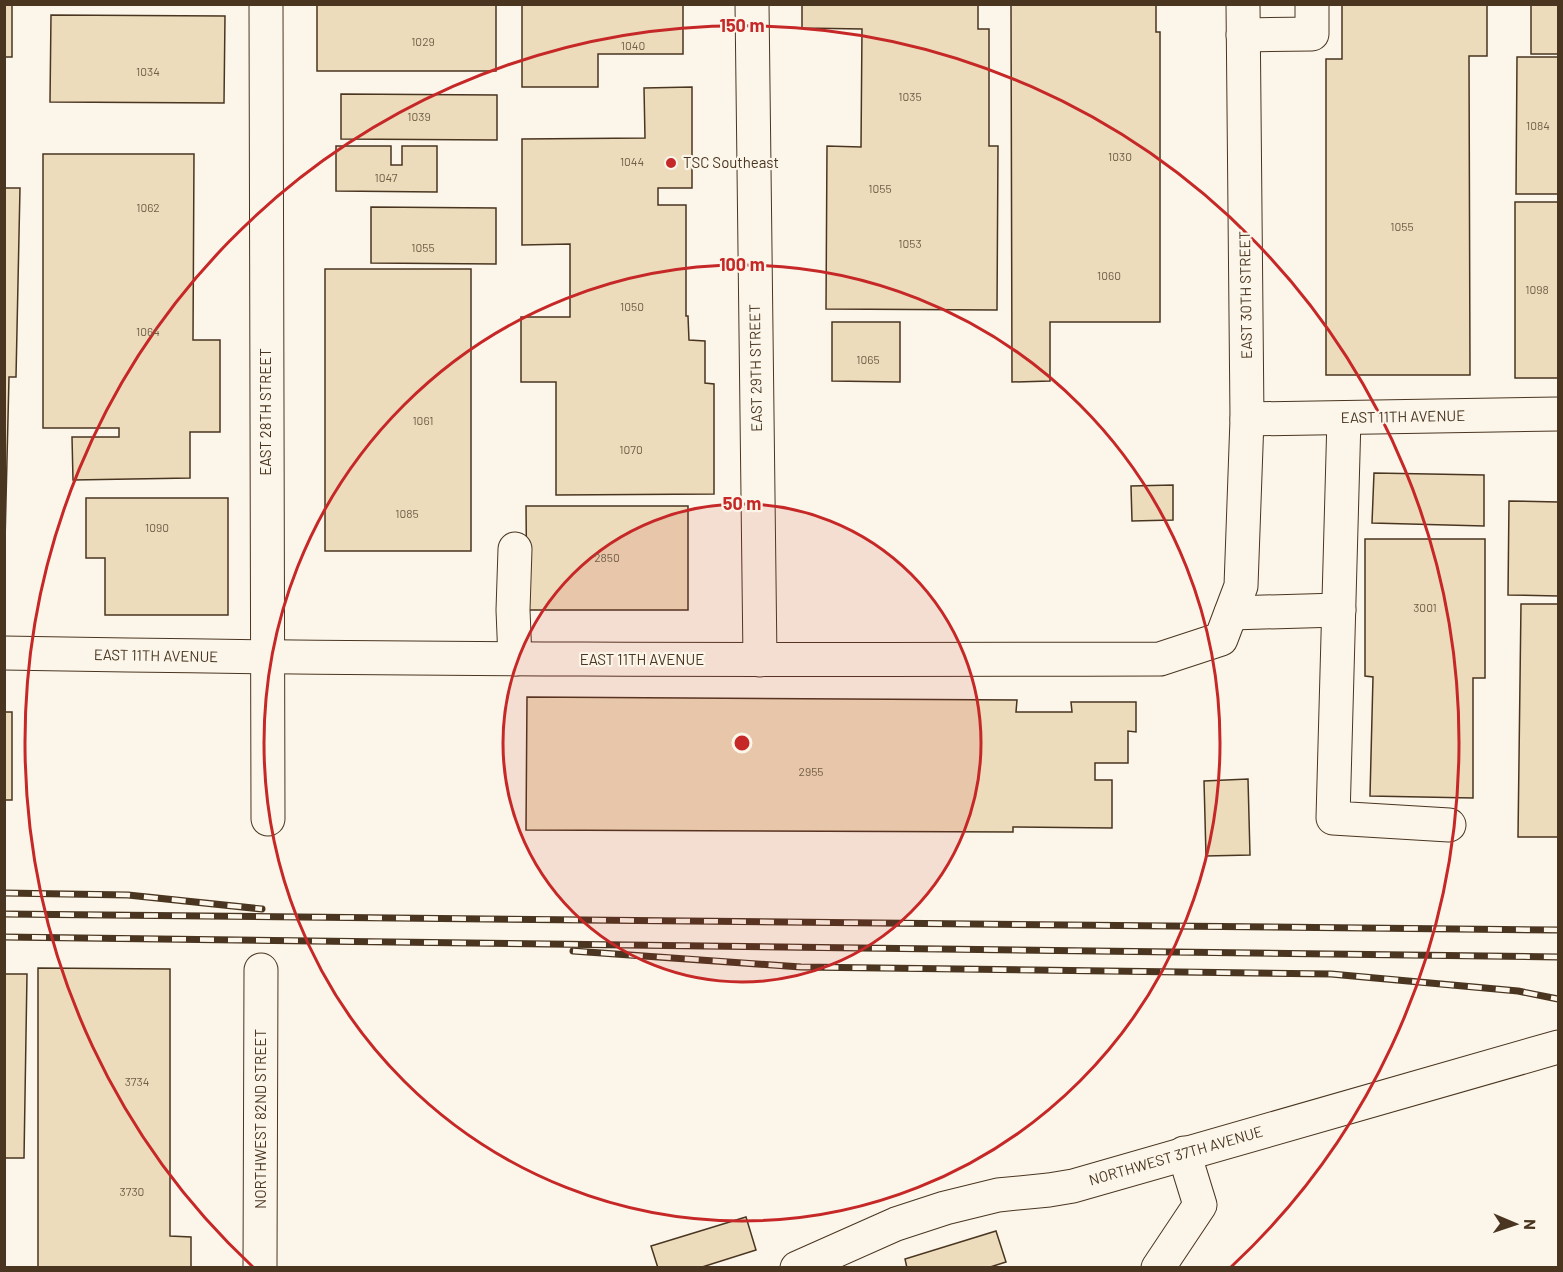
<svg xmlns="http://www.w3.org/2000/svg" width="1563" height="1272" viewBox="0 0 1563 1272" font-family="Barlow,sans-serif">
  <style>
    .building { fill: #ecdcbc; stroke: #4a3520; stroke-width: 1.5 }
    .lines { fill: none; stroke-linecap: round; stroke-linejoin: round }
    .minor-casing { stroke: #4a3520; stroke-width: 35 }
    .minor { stroke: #fbf6e9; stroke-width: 33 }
    .rail-casing { stroke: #4a3520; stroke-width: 7 }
    .rail { stroke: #fbf6e9; stroke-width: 4.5; stroke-dasharray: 14; stroke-linecap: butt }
    .ring { fill: none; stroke: #c62828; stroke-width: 3 }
    .poi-dot { fill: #c62828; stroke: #fbf6e9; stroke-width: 2 }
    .labels { text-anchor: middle; stroke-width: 4.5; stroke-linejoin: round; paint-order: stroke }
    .number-label { font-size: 12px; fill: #725f47 }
    .poi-label { font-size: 15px; fill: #4a3520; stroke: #fbf6e9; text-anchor: start }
    .street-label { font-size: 15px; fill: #4a3520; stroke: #fbf6e9 }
    .centre { fill: #c62828; stroke: #fbf6e9; stroke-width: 3 }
    .ring-label { font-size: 18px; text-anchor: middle; font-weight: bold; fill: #c62828; stroke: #fbf6e9; stroke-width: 4.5; stroke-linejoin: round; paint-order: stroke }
  </style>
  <rect width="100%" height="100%" fill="#fbf6e9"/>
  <g class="building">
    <rect x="4" y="4" width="8" height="53"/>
    <rect x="317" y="4" width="179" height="67"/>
    <path d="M522 4H683V54H598V87H522Z"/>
    <path d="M802 4H978V29H989V146H998L997 310 826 309 827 146 861 147 862 29 802 28Z"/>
    <path d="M1011 4H1156V32H1160V322H1050V381L1012 382Z"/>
    <path d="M1342 4H1487V56H1469L1470 375H1326V59H1342Z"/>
    <rect x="1531" y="4" width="27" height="50"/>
    <path d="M51 15 225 16 224 103 50 102Z"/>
    <path d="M1517 57H1558V194H1516Z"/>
    <path d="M692 87V188H658V205H686V316H688L689 340 705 341V383L714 384V494L556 495V382H521V317H570V244L522 245V139L645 138 644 88Z"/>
    <path d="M341 94 497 95V140L341 139Z"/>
    <path d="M336 146H391V165H402V146H437V192L336 191Z"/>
    <path d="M43 154H194L193 340H220V432H190V478L73 480 72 437H119V428H43Z"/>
    <path d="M4 188H20L16 377H9L4 583Z"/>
    <rect x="1515" y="202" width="43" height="176"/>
    <path d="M371 207 496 208V264L371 263Z"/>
    <rect x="325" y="269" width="146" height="282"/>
    <path d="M832 322H900V382L832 381Z"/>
    <path d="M1374 473 1484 475V526L1372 523Z"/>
    <path d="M1173 485V520L1132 521 1131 486Z"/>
    <path d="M86 498H228V615H105V558H86Z"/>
    <path d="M1509 501 1558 502V596L1508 595Z"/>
    <path d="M526 506H688V610H527Z"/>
    <path d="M1365 539H1485V678H1473V798L1370 796 1373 677 1365 676Z"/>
    <path d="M1521 604H1558V837H1518Z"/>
    <path d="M527 697 1017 700 1016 712H1072L1071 702H1136V732L1128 731V763H1095V780H1112V828L1013 827V832L526 830Z"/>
    <rect x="4" y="712" width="8" height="88"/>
    <path d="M1248 779 1250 855 1206 856 1204 781Z"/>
    <path d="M38 968 170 969V1236L191 1237V1268H38Z"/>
    <path d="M4 974H27L24 1158H4Z"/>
    <path d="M746 1217 756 1250 699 1268H658L651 1246Z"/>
    <path d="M996 1231 1006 1262 987 1268H907L905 1259Z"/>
  </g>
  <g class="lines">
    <g class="minor-casing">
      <g id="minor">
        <path d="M266 4 268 819"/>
        <path d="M752 4 760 660"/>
        <path d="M1243 35 1312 34V4"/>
        <path d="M1344 418 1333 818 1449 825"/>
        <path d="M1247 419 1558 414"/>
        <path d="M515 549 513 610 515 659"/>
        <path d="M1231 613 1339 610"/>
        <path d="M4 653C390 660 775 660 1160 659L1221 639 1241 586 1247 419 1243 4"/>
        <path d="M260 1268 261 970"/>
        <path d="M797 1268 896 1224 945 1208 998 1195 1049 1190 1073 1186 1558 1047"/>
        <path d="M1158 1268 1200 1205 1184 1153"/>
      </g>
    </g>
    <use href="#minor" class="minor"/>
    <g class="rail-casing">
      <g id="rail">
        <path d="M4 893 128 895 262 909"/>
        <path d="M4 914 1558 930"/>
        <path d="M4 937 1558 957"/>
        <path d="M573 951 801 967 1331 974 1518 991 1558 999"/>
      </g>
    </g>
    <use href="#rail" class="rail"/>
  </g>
  <circle cx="742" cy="743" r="239" fill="#c62828" fill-opacity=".12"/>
  <g class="ring">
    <circle cx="742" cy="743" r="239"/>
    <circle cx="742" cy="743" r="478"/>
    <path d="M253 1267A717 717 0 1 1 1231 1267"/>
  </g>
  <circle class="poi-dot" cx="671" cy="163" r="6"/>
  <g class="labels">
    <g class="number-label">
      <text x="423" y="46">1029</text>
      <text x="633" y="50">1040</text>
      <text x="148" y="76">1034</text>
      <text x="910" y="101">1035</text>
      <text x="419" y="121">1039</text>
      <text x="1538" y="130">1084</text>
      <text x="1120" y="161">1030</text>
      <text x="632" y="166">1044</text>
      <text x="386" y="182">1047</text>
      <text x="880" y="193">1055</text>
      <text x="148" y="212">1062</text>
      <text x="1402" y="231">1055</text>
      <text x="910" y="248">1053</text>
      <text x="423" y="252">1055</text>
      <text x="1109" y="280">1060</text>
      <text x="1537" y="294">1098</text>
      <text x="632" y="311">1050</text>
      <text x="148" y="336">1064</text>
      <text x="868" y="364">1065</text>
      <text x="423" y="425">1061</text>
      <text x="631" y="454">1070</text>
      <text x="407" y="518">1085</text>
      <text x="157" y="532">1090</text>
      <text x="607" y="562">2850</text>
      <text x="1425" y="612">3001</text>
      <text x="811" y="776">2955</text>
      <text x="137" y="1086">3734</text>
      <text x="132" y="1196">3730</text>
    </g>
    <g class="poi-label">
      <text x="683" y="168">TSC Southeast</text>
    </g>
    <g class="street-label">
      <text transform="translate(1246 295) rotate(-91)" y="5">EAST 30TH STREET</text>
      <text transform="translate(756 368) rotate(-91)" y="5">EAST 29TH STREET</text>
      <text transform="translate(266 412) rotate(-90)" y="5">EAST 28TH STREET</text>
      <text transform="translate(1403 417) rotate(-1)" y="5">EAST 11TH AVENUE</text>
      <text transform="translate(156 656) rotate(1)" y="5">EAST 11TH AVENUE</text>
      <text x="642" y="665">EAST 11TH AVENUE</text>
      <text transform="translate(261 1119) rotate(-90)" y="5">NORTHWEST 82ND STREET</text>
      <text transform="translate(1176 1156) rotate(-16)" y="5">NORTHWEST 37TH AVENUE</text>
    </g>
  </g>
  <circle cx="742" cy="743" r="9" class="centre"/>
  <g class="ring-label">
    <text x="742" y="32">150 m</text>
    <text x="742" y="271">100 m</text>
    <text x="742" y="510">50 m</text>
  </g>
  <rect width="1563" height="1272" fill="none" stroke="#4a3520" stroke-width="12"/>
  <g transform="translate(1515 1224) rotate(92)" stroke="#fbf6e9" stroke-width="4.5" paint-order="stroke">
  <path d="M0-4.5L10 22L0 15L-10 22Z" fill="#4a3520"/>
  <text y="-9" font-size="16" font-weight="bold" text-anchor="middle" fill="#4a3520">N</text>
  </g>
</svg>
